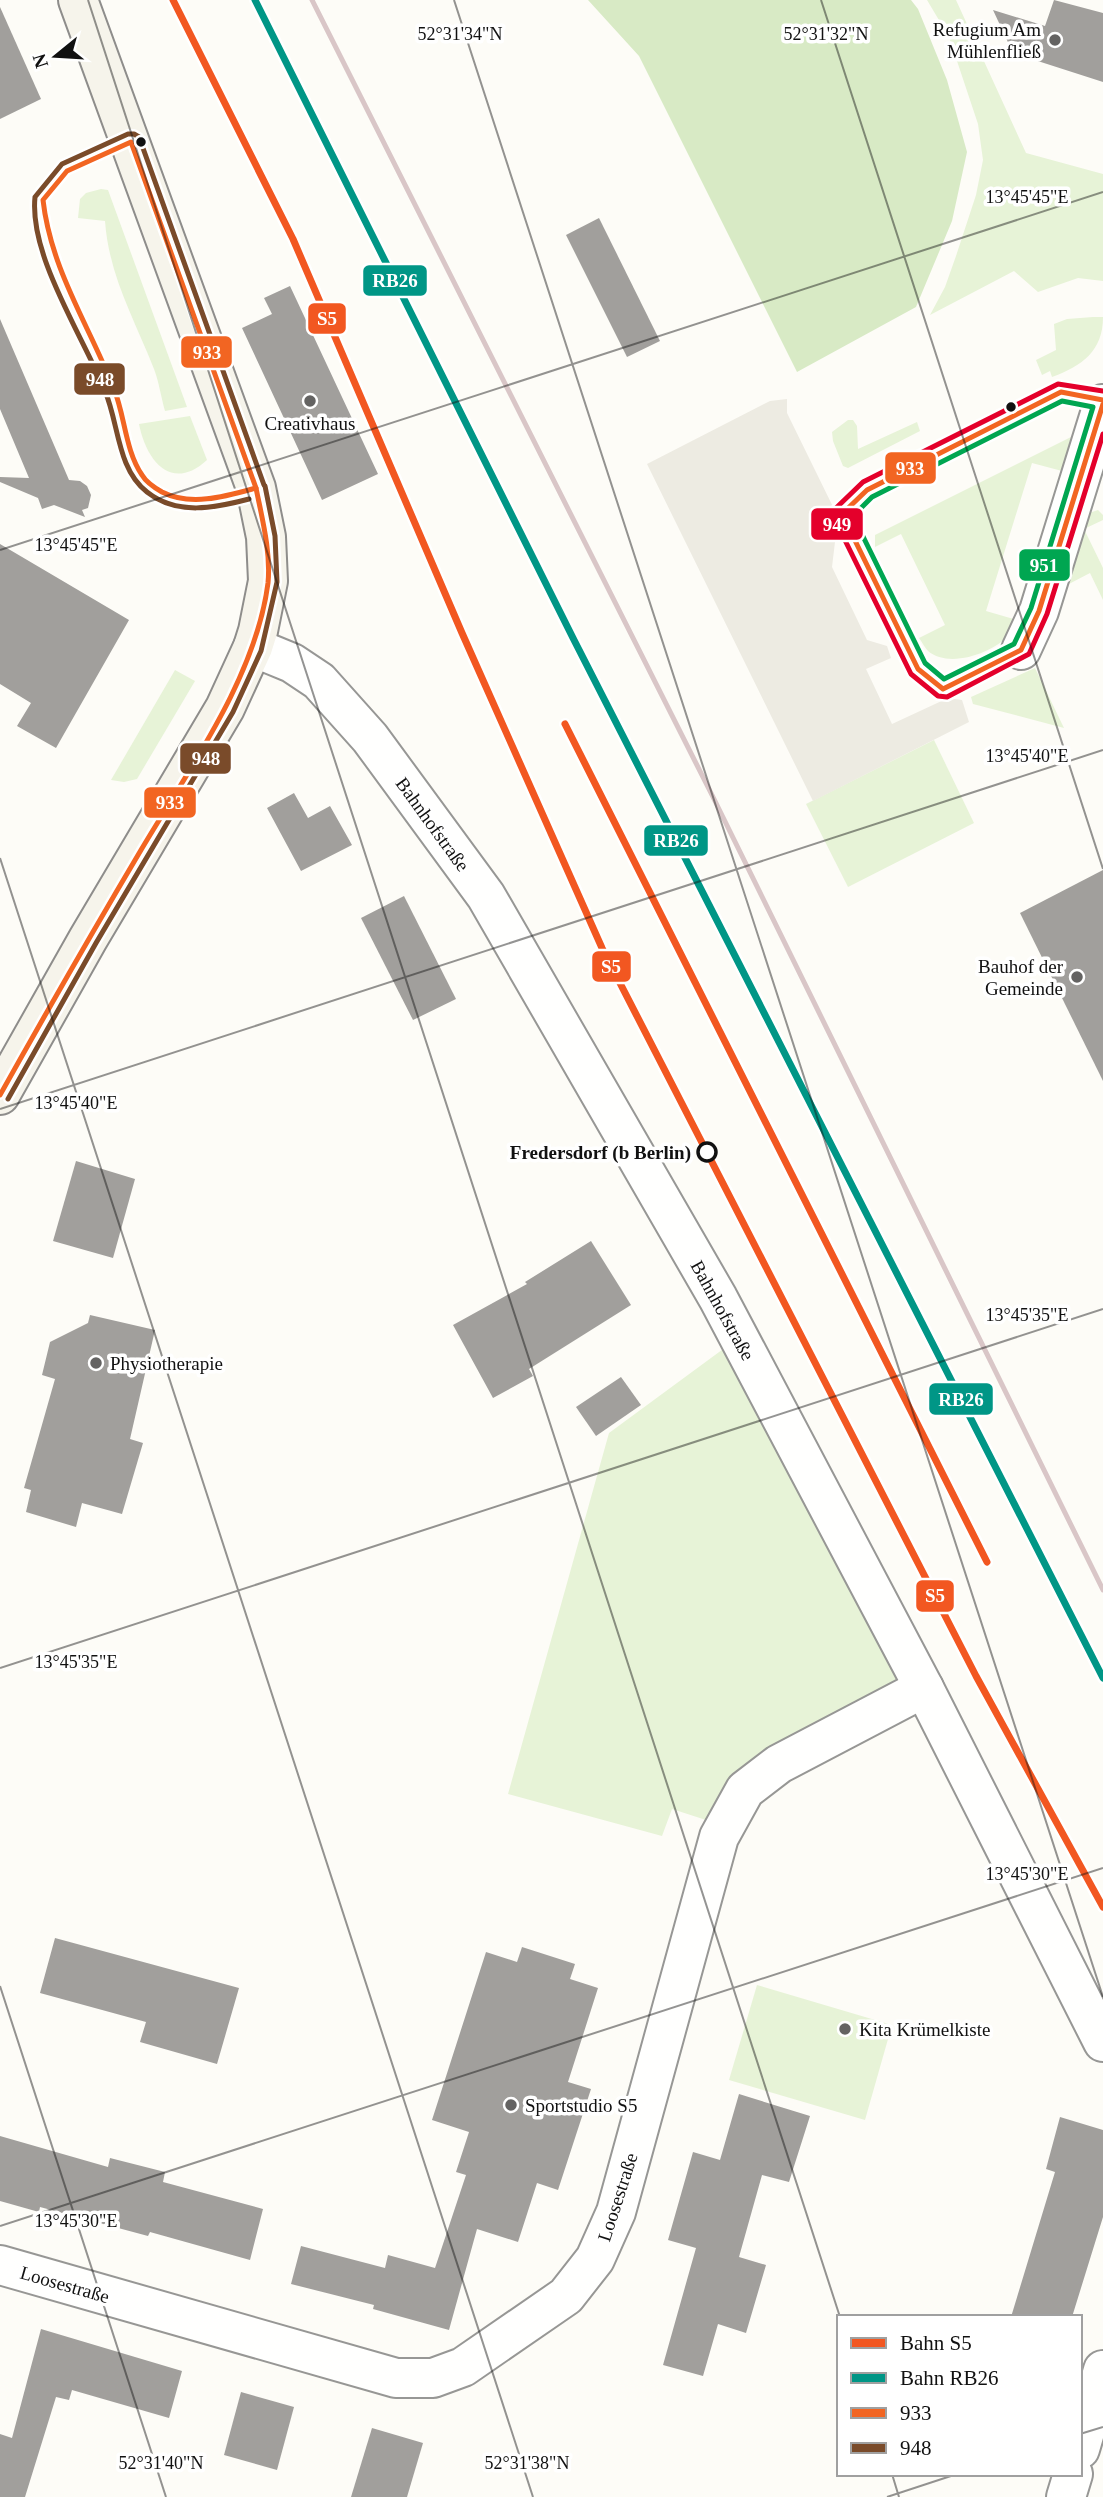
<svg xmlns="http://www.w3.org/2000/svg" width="1103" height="2497" viewBox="0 0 1103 2497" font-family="Georgia,serif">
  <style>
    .green { fill: #e7f3d7 }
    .forest { fill: #d8eac5 }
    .plaza { fill: #edebe2 }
    .building { fill: #a19f9c }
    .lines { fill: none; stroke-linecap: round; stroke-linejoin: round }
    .street-casing { stroke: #979795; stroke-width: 42 }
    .secondary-casing { stroke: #8e8d8b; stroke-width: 42 }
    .street { stroke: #fffffe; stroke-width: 38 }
    .secondary { stroke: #f6f4eb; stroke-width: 38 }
    .rail { stroke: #d9c6c7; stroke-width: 5 }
    .bus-1-casing { stroke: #fff; stroke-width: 10 }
    .bus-2-casing { stroke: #fff; stroke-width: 10 }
    .bus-3-casing { stroke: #fff; stroke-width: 10 }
    .bus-4-casing { stroke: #fff; stroke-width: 10 }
    .bus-1 { stroke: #f26522; stroke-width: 5 }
    .bus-2 { stroke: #7a4b2a; stroke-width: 5 }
    .bus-3 { stroke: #e4002b; stroke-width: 5 }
    .bus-4 { stroke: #00a651; stroke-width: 5 }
    .rail-1-casing { stroke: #fff; stroke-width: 12 }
    .rail-2-casing { stroke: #fff; stroke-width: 12 }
    .rail-1 { stroke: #f25721; stroke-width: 7 }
    .rail-2 { stroke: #009686; stroke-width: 7 }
    .ticks { fill: none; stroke: #111; stroke-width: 2; stroke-opacity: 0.45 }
    .poi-dot { fill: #646362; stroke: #fff; stroke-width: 2.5 }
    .bus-dot { fill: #111; stroke: #fff; stroke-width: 2.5 }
    .stop-dot { fill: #fff; stroke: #111; stroke-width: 3.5 }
    .labels { text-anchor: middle; stroke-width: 7; stroke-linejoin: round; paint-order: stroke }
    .poi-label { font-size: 19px; fill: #111; stroke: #fff; text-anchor: start }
    .street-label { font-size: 19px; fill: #111; stroke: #fff }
    .stop-label { font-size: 19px; font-weight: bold; fill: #111; stroke: #fff; text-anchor: end }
    .ticks-label { font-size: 18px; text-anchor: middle; fill: #111; stroke: #fff; stroke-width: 7; stroke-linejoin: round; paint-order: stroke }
    .line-badge { stroke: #fff; stroke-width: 2.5 }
    .badge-label { font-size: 19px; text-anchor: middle; font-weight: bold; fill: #fff }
  </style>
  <rect width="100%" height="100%" fill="#fdfcf7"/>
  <g class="green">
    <path d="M927 0H956L1026 153 1103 174V281L1078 278 1038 292 1014 271 930 315 945 287 956 256 976 195 983 160 978 124 949 37Z"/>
    <path d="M101 189 108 190 187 407 165 411C161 397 159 382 154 369 134 318 109 276 105 221L78 218 80 199 86 193Z"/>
    <path d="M1093 317H1103C1103 351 1082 366 1052 377L1050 371 1042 375 1036 360 1056 350 1054 324 1067 319Z"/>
    <path d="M190 416 207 460C171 493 146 460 139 424Z"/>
    <path d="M848 420H853L857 426 858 449 917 422 920 431 848 468 843 466 833 441 832 432Z"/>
    <path d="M1071 437 1062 471 1032 463 986 611 1017 620C1014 625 1012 631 1009 635 993 653 949 669 928 651 925 648 922 642 919 638L945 625 901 534 875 547V535Z"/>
    <path d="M1098 510 1103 515V520L1084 529 1103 568V600L1090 573 1067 585 1086 514Z"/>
    <path d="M1035 668 1064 728 973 704 971 697Z"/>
    <path d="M175 670 195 681 137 779 124 782 111 780Z"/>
    <path d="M934 740 974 823 848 887 806 804Z"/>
    <path d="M730 1344 900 1681 725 1796 706 1820 672 1809 662 1836 508 1794 609 1433Z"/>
    <path d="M757 1985 892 2025 865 2120 729 2080Z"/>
  </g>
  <path class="forest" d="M588 0H911L918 9 947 80 967 152 952 221 916 307 797 372 639 56Z"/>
  <path class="plaza" d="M787 399V413L838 517 832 567 867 640 887 646 891 658 866 669 892 724 948 698 962 700 969 722 813 801 647 464 770 401Z"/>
  <g class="building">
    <path d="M1054 0 1103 13V82L1013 53 993 10 1045 26Z"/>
    <path d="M0 7 41 99 0 119Z"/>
    <path d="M599 218 660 341 627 357 566 235Z"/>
    <path d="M290 286 378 474 322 500 242 328 272 314 264 298Z"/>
    <path d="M0 319 69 480 80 481 87 486 91 495 88 508 82 510 85 517 54 505 42 509 38 498 0 482V477L29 478 0 409Z"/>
    <path d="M0 544 129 620 56 748 17 726 31 703 0 684Z"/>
    <path d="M294 793 308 818 330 806 352 845 301 871 267 808Z"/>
    <path d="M1103 870V1081L1020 913Z"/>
    <path d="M404 896 456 999 413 1020 361 918Z"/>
    <path d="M76 1161 135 1179 113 1258 53 1241Z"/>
    <path d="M591 1241 631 1305 529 1369 533 1376 493 1398 453 1325 527 1284 525 1282Z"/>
    <path d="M90 1315 155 1330 130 1439 143 1443 122 1514 82 1503 76 1527 26 1512 31 1490 24 1488 55 1379 42 1375 50 1342 88 1323Z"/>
    <path d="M621 1377 641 1405 596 1436 576 1407Z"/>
    <path d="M55 1938 239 1988 217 2064 140 2042 146 2022 40 1993Z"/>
    <path d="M522 1947 575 1964 570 1979 598 1988 568 2082 591 2089 558 2190 537 2183 518 2242 477 2229 449 2330 373 2309 374 2305 291 2284 301 2246 385 2268 388 2255 435 2268 466 2175 456 2172 469 2132 432 2120 486 1952 517 1962Z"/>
    <path d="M739 2094 810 2116 789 2182 762 2175 739 2257 766 2265 746 2333 718 2324 703 2376 663 2365 696 2248 668 2240 693 2152 720 2160Z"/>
    <path d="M1060 2117 1103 2130V2217L1072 2317H1011L1055 2172 1046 2169Z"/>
    <path d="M0 2136 108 2167 110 2158 165 2172 163 2182 263 2209 250 2260 150 2232 148 2236 40 2207 39 2212 0 2201Z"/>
    <path d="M41 2329 182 2371 169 2418 72 2390 69 2400 56 2397 25 2497H0V2434L12 2438Z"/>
    <path d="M241 2392 294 2407 277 2470 224 2455Z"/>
    <path d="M372 2428 423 2443 407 2497H351Z"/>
  </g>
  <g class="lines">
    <g class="street-casing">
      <g id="street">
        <path d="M253 647 292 663 319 681 370 738 486 896 718 1298 924 1688 1103 2042"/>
        <path d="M1021 650 1039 611 1103 404"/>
        <path d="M0 2265 396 2378H433L463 2367 566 2296 595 2259 616 2212 719 1837 745 1790 779 1764 924 1688"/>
        <path d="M1080 2449 1103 2370"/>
        <path d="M1066 2497 1073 2474"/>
      </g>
    </g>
    <g class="secondary-casing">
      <path id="secondary" d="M0 1095 88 939 225 708 253 647 258 631 268 581 266 537 256 488 78 0"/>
    </g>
    <use href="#street" class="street"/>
    <use href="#secondary" class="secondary"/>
    <path class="rail" d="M312 0 713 797 1103 1590"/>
    <g class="bus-1-casing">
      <g id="bus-1">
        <path d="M131 142 256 488C227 496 191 507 162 492 155 488 146 482 142 475 125 450 125 416 114 389 89 325 51 270 43 200L67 171Z"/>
        <path d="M1103 400 1061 392 867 490 842 514 918 669 943 689 1021 650 1039 611 1103 404"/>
        <path d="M0 1095C46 1013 93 931 141 850 189 769 256 677 268 583 271 552 262 518 256 488"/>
      </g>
    </g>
    <g class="bus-2-casing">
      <g id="bus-2">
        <path d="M249 499C215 508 177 516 147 492 117 469 119 424 105 391 83 336 29 256 35 197L62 164 128 134H134L139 137 264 485"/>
        <path d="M8 1099 96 943 233 712 261 651 277 582 275 536 265 486"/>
      </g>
    </g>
    <g class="bus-3-casing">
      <path id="bus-3" d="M1103 391 1058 384 863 482 834 510V518L911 674 938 696 947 697 1029 654 1047 614 1103 434"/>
    </g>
    <g class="bus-4-casing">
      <path id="bus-4" d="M1062 401 1093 407 1031 608 1014 644 944 679 925 663 853 516 872 497Z"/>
    </g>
    <use href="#bus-1" class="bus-1"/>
    <use href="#bus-2" class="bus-2"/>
    <use href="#bus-3" class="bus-3"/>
    <use href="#bus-4" class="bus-4"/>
    <g class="rail-1-casing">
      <g id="rail-1">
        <path d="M173 0 293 239 462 633 602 948 976 1676 1103 1907"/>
        <path d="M565 724 987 1562"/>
      </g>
    </g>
    <g class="rail-2-casing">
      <path id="rail-2" d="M255 0 573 638 1103 1678"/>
    </g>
    <use href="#rail-1" class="rail-1"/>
    <use href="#rail-2" class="rail-2"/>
  </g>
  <path class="ticks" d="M88 0 840 2317M454 0 1103 1997M821 0 1103 869M0 550 1103 192M0 858 533 2497M0 1109 1103 750M0 1668 1103 1309M0 1986 166 2497M0 2226 1103 1868M1080 2434 1103 2427M892 2474 899 2497M887 2497 957 2474"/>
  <g class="poi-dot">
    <circle cx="1055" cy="40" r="7"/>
    <circle cx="310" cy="401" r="7"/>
    <circle cx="1077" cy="977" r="7"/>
    <circle cx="96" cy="1363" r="7"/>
    <circle cx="845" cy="2029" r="7"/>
    <circle cx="511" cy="2105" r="7"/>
  </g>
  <g class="bus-dot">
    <circle cx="141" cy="142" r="6"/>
    <circle cx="1011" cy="407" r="6"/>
  </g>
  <circle class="stop-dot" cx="707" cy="1152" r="9"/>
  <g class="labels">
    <g class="poi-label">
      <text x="1041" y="36" text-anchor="end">Refugium Am<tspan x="1041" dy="22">Mühlenfließ</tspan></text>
      <text x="310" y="430" text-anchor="middle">Creativhaus</text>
      <text x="1063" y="973" text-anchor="end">Bauhof der<tspan x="1063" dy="22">Gemeinde</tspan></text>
      <text x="110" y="1370">Physiotherapie</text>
      <text x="859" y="2036">Kita Krümelkiste</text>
      <text x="525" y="2112">Sportstudio S5</text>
    </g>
    <g class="street-label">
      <text transform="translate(433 824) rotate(54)" y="7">Bahnhofstraße</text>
      <text transform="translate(723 1310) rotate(61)" y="7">Bahnhofstraße</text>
      <text transform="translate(617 2197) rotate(-72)" y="7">Loosestraße</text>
      <text transform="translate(65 2284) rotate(16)" y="7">Loosestraße</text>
    </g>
    <g class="stop-label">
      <text x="691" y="1159">Fredersdorf (b Berlin)</text>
    </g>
  </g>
  <g class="ticks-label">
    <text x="460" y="40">52°31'34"N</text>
    <text x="826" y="40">52°31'32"N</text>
    <text x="1027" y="203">13°45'45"E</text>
    <text x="76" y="551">13°45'45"E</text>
    <text x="1027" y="762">13°45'40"E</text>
    <text x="76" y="1109">13°45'40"E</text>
    <text x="1027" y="1321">13°45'35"E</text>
    <text x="76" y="1668">13°45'35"E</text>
    <text x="1027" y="1880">13°45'30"E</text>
    <text x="76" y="2227">13°45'30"E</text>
    <text x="161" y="2469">52°31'40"N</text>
    <text x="527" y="2469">52°31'38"N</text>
  </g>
  <g class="line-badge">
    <rect x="362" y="264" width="66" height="33" rx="7" fill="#009686"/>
    <rect x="307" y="302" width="40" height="33" rx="7" fill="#f25721"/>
    <rect x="180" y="335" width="53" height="34" rx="7" fill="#f26522"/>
    <rect x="73" y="362" width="53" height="34" rx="7" fill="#7a4b2a"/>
    <rect x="884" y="451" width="53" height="34" rx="7" fill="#f26522"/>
    <rect x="810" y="507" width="54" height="34" rx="7" fill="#e4002b"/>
    <rect x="1018" y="548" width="53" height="34" rx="7" fill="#00a651"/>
    <rect x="179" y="742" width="53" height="33" rx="7" fill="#7a4b2a"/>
    <rect x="143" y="786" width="54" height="33" rx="7" fill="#f26522"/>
    <rect x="643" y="824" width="66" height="33" rx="7" fill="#009686"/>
    <rect x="591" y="950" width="41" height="33" rx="7" fill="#f25721"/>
    <rect x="928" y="1382" width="66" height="34" rx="7" fill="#009686"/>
    <rect x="915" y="1579" width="40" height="34" rx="7" fill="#f25721"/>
  </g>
  <g class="badge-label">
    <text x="395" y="287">RB26</text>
    <text x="327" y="325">S5</text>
    <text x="207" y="359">933</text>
    <text x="100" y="386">948</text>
    <text x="910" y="475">933</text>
    <text x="837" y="531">949</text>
    <text x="1044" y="572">951</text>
    <text x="206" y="765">948</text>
    <text x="170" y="809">933</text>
    <text x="676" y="847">RB26</text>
    <text x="611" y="973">S5</text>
    <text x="961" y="1406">RB26</text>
    <text x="935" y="1602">S5</text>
  </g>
  <rect x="837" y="2315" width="245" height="161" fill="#ffffff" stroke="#a0a0a0" stroke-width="2"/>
  <rect x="851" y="2338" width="35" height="10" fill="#f25721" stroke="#a0a0a0" stroke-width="2"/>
  <text x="900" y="2350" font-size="21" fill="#111111">Bahn S5</text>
  <rect x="851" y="2373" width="35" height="10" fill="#009686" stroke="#a0a0a0" stroke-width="2"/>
  <text x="900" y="2385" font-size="21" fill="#111111">Bahn RB26</text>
  <rect x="851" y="2408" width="35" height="10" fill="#f26522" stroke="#a0a0a0" stroke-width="2"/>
  <text x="900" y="2420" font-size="21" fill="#111111">933</text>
  <rect x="851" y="2443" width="35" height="10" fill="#7a4b2a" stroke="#a0a0a0" stroke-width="2"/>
  <text x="900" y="2455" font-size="21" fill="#111111">948</text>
  <g transform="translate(56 56) rotate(252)" stroke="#ffffff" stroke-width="5" paint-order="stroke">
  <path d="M0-5L12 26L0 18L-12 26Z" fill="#111111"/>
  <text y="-10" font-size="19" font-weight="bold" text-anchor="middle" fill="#111111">N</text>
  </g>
</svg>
